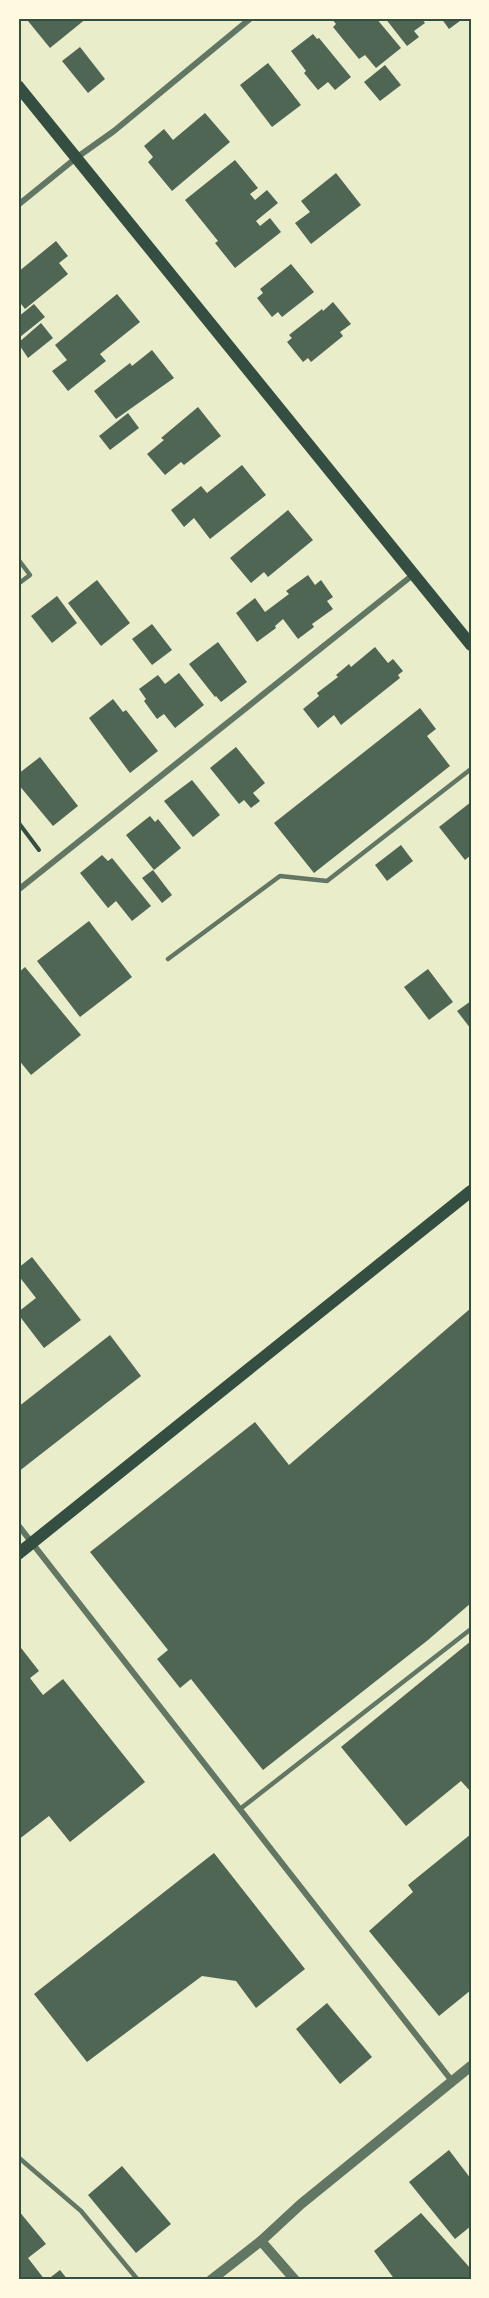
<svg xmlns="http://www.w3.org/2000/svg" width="489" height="2298" viewBox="0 0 489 2298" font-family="Signika,sans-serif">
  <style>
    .building { fill: #4f6655 }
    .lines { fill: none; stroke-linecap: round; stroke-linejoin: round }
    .path { stroke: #344e41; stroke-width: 4 }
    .service { stroke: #617663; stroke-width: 4.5 }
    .minor { stroke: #617663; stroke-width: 6 }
    .tertiary { stroke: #617663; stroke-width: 10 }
    .secondary { stroke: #344e41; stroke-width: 12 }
    .neatline { fill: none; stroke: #344e41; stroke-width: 2 }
  </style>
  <rect width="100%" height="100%" fill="#e9edc9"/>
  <g class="building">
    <path d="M31 18H87L50 48 28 21Z"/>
    <path d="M331 18H371L373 21 376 18 401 48 376 68 365 55 359 59 333 27 336 24Z"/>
    <path d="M385 18H421L425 23 414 31 419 37 407 46Z"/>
    <path d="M441 18H464L449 29Z"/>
    <path d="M313 34 317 39 319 38 351 77 335 90 328 82 318 90 304 73 306 71 291 51Z"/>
    <path d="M80 47 105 79 88 93 62 61Z"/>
    <path d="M268 63 301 105 272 127 240 85Z"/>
    <path d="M385 65 401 85 380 101 364 82Z"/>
    <path d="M205 113 230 142 172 191 148 162 153 157 144 146 164 129 173 140Z"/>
    <path d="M235 160 258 188 250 194 255 200 267 190 278 203 256 221 260 226 270 218 281 232 235 268 215 243 218 241 185 200Z"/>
    <path d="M336 173 361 205 311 244 295 223 310 212 301 201Z"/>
    <path d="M56 241 68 256 59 263 68 274 25 309 18 300V272Z"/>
    <path d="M291 264 314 292 282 317 278 312 272 317 257 298 263 293 260 289Z"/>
    <path d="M117 294 140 322 100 354 106 361 68 391 52 371 67 360 55 345Z"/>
    <path d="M333 302 351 324 340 332 343 336 311 362 308 358 303 362 287 342 292 338 289 335 322 309 323 311Z"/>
    <path d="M34 304 45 317 20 337 18 334V317Z"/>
    <path d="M41 323 53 338 28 358 18 343Z"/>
    <path d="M152 350 174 378 116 419 94 391 130 363 132 366Z"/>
    <path d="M198 407 221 436 184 465 181 462 165 475 147 454 164 440 161 438Z"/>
    <path d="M128 413 139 428 110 450 99 436Z"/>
    <path d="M242 465 266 495 210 539 194 518 184 527 171 510 201 486 207 493Z"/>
    <path d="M288 510 313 540 268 577 264 572 251 583 230 558Z"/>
    <path d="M308 575 315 585 321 580 333 597 327 601 333 609 312 624 314 627 298 639 283 619 275 626 276 628 257 642 236 613 255 598 265 612 289 594 286 591Z"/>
    <path d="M97 580 130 623 101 646 68 603Z"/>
    <path d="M57 596 77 623 52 643 31 616Z"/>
    <path d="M152 624 172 650 152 665 132 639Z"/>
    <path d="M218 642 247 682 221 702 216 696 215 697 189 664Z"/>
    <path d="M375 647 388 663 393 659 403 671 398 675 400 678 341 725 334 715 318 728 303 709 319 696 317 693 338 677 336 675 349 664 351 667Z"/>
    <path d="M179 673 204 705 175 728 164 714 157 719 144 701 146 699 139 689 158 675 165 684Z"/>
    <path d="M113 699 123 712 126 710 158 751 130 773 89 718Z"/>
    <path d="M420 708 436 729 427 736 450 766 314 873 274 823Z"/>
    <path d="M236 747 265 783 253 793 260 801 251 808 244 800 239 804 210 768Z"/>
    <path d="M40 757 78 806 53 826 18 784V774Z"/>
    <path d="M192 780 220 815 193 837 164 801Z"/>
    <path d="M471 802V855L465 860 439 827Z"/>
    <path d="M150 816 155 822 158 819 181 848 154 870 126 835Z"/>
    <path d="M401 845 413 861 387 881 375 865Z"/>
    <path d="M102 855 108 861 112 858 151 906 132 921 116 901 108 908 80 873Z"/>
    <path d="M153 870 172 895 162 903 142 878Z"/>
    <path d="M89 921 132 977 80 1017 37 961Z"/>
    <path d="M25 967 81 1035 31 1075 18 1059V973Z"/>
    <path d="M428 969 453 1002 429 1020 404 987Z"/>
    <path d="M471 1001V1029L457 1011Z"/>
    <path d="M32 1257 81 1320 44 1348 18 1314V1312L36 1298 18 1275V1268Z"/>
    <path d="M471 1308V1603L428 1640 263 1770 191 1679 180 1688 157 1659 168 1650 90 1552 255 1422 289 1465Z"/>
    <path d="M110 1335 141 1376 18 1472V1407Z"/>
    <path d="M471 1641V1792L461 1781 406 1826 341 1747Z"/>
    <path d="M18 1644 39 1671 30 1678 43 1695 63 1679 145 1782 70 1842 49 1816 18 1840Z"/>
    <path d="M471 1834V1990L439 2016 369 1931 413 1892 408 1885Z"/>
    <path d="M214 1853 305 1969 256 2008 236 1981 202 1976 87 2062 34 1994Z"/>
    <path d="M327 2003 372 2057 340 2084 296 2029Z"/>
    <path d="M449 2150 471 2179V2226L455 2239 409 2182Z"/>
    <path d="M122 2166 171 2224 136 2253 88 2195Z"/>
    <path d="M18 2210 46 2244 28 2258 45 2280H18Z"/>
    <path d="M421 2213 471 2269V2280H395L374 2251Z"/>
    <path d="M60 2270 68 2280H47Z"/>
  </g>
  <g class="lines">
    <path class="path" d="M18 822 39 850"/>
    <g class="service">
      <path d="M18 559 30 575 18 584"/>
      <path d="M168 959 280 876 327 881 471 769"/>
      <path d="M240 1809 471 1629"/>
      <path d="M18 2157 81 2211 138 2280"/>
    </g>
    <g class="minor">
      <path d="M18 205 76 158 114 131 251 18"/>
      <path d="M18 890 414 574"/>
      <path d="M18 1525 452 2081"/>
    </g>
    <g class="tertiary">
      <path d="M261 2241 295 2280"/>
      <path d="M211 2280 261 2241 301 2204 471 2066"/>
    </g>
    <g class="secondary">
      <path d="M18 86 471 645"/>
      <path d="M18 1554 471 1191"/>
    </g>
  </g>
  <rect width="489" height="2298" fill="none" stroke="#fefae0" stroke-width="39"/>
  <rect x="20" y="20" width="450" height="2258" class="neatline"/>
</svg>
